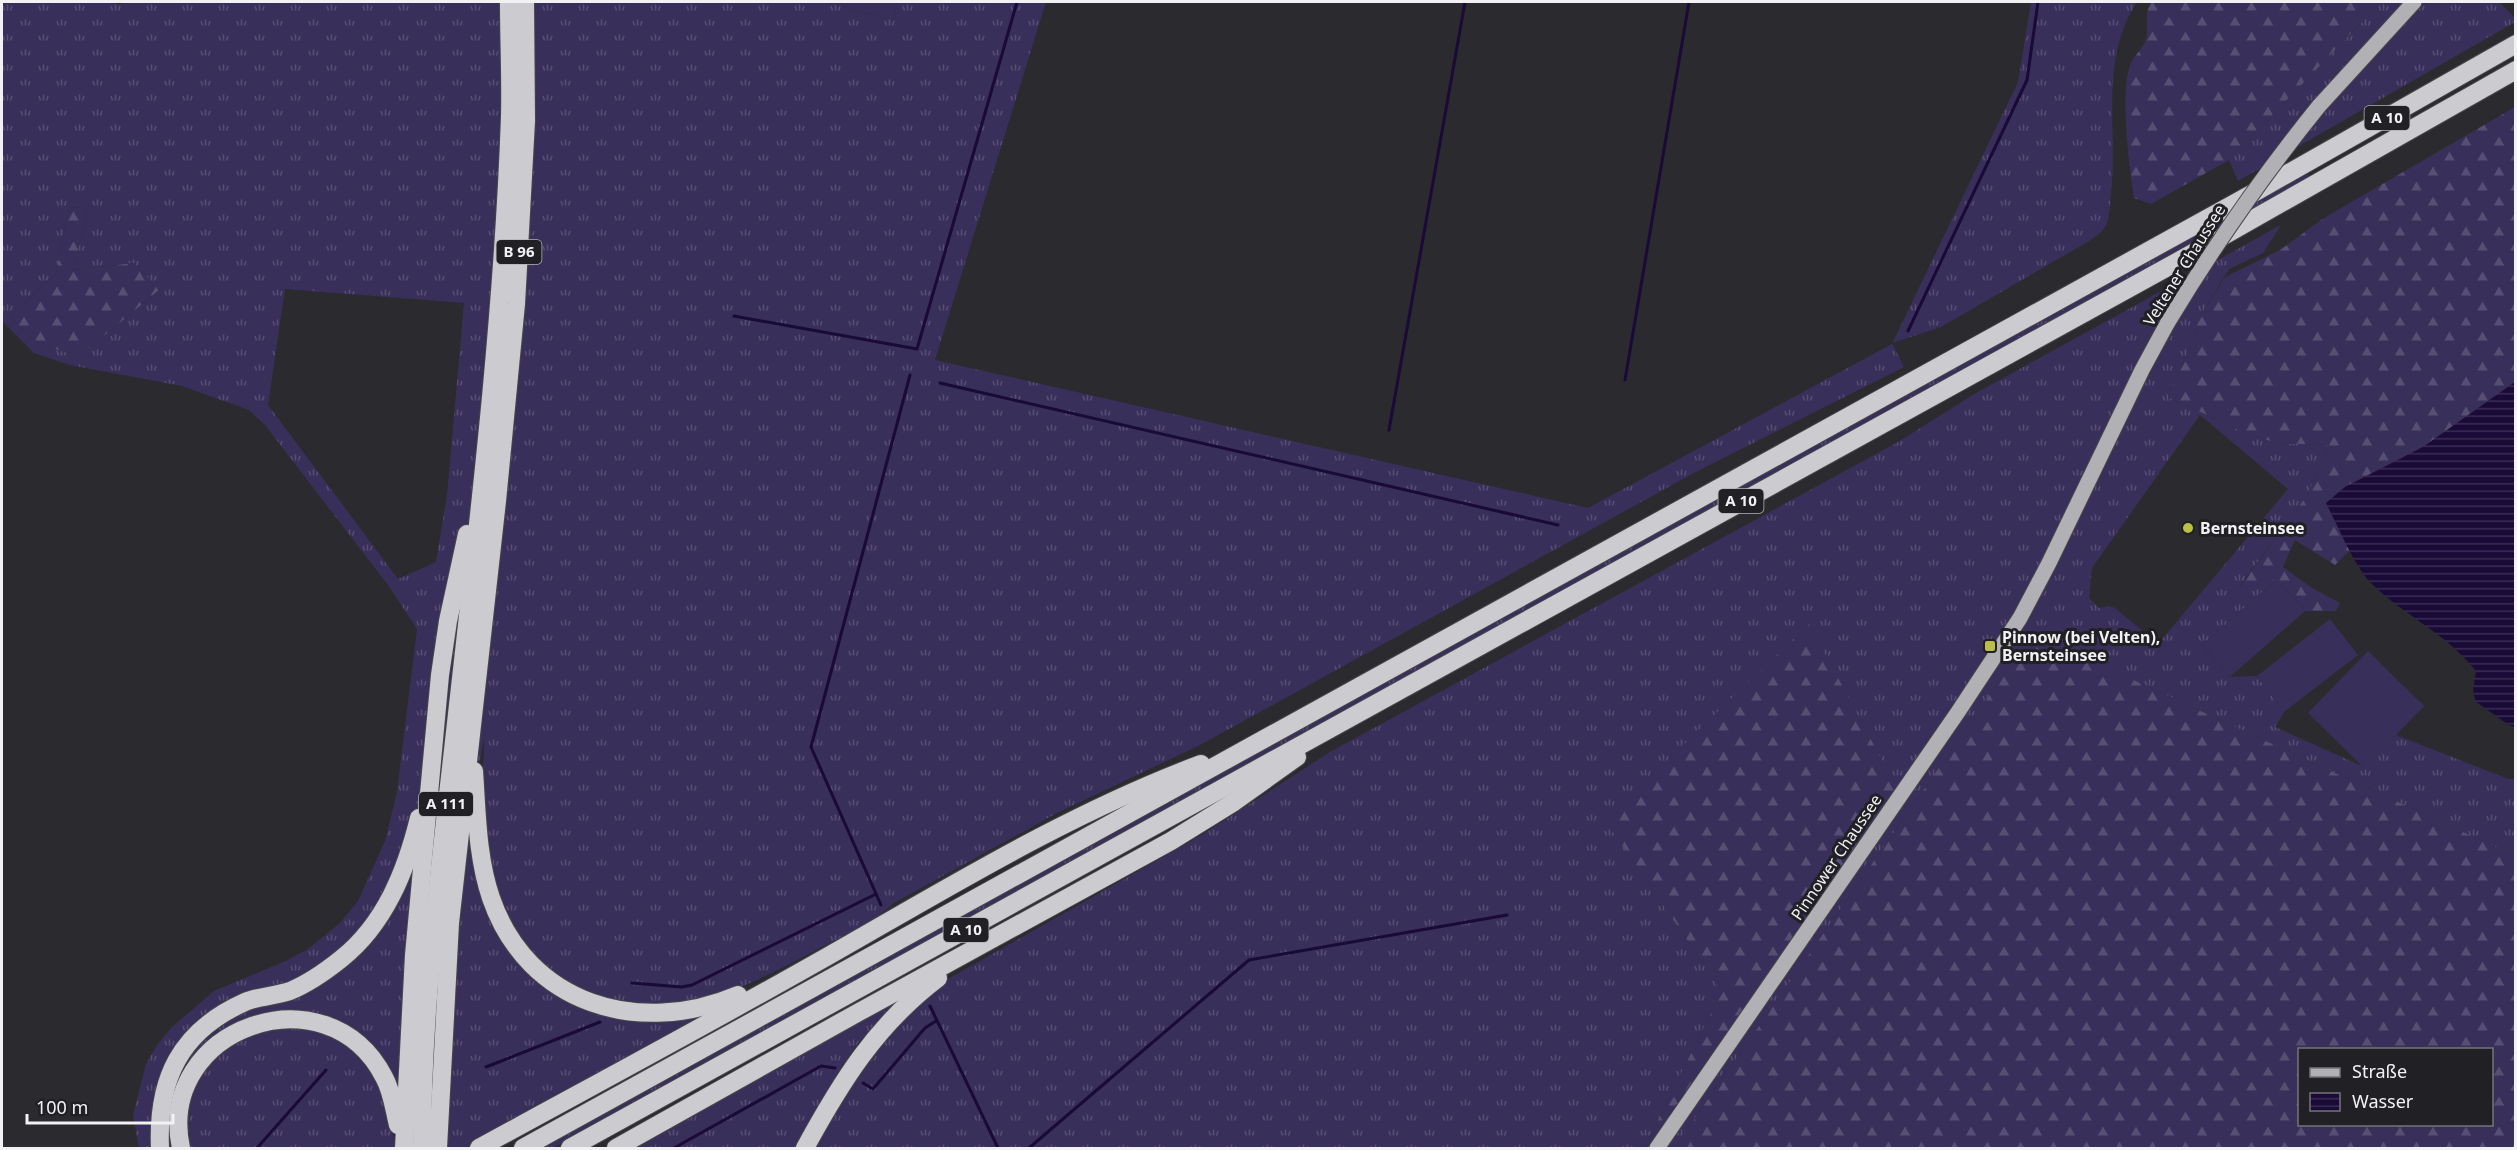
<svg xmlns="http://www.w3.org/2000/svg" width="2517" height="1150" viewBox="0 0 2517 1150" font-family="'Noto Sans',sans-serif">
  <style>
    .grass { fill: url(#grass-tufts); fill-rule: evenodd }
    .forest { fill: url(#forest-firs); fill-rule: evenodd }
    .pitch { fill: #392f5b }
    .water { fill: url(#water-rules) }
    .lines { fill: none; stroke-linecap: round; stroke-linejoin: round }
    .stream { stroke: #190a38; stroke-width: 3 }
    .major-casing { stroke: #47464a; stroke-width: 17 }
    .highway-casing { stroke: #47464a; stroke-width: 20 }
    .major { stroke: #b1b0b4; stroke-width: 15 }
    .highway { stroke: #cbcbd0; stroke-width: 18 }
    .major-bridge-casing { stroke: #47464a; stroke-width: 17; stroke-linecap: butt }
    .major-bridge { stroke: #b1b0b4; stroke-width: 15 }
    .poi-dot { fill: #b9c046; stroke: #212024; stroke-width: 2 }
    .labels { text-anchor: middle; stroke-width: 6; stroke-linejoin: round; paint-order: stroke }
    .shield { fill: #212024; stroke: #b3b3b6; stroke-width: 1.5 }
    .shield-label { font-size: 15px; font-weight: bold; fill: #f2f2f5 }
    .street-label { font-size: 16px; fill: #f2f2f5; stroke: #212024 }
    .poi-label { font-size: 16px; font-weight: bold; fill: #f2f2f5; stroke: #212024; text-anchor: start }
  </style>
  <defs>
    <pattern id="grass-tufts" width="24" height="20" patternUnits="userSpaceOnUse" patternTransform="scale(1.5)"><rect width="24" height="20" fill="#392f5b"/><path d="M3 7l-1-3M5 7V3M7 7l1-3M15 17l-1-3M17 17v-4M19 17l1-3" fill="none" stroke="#564e73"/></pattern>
    <pattern id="forest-firs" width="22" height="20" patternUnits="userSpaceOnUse" patternTransform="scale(1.5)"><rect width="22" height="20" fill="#392f5b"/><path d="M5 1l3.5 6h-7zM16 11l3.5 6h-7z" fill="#564e73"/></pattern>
    <pattern id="water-rules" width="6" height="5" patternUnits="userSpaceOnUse" patternTransform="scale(1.5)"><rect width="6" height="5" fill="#190a38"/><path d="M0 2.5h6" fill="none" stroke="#3b2e55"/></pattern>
  </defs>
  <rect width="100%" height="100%" fill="#2b2a2e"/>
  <g class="grass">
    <path d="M2 2H104L119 4 139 2H825L893 20 898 2H1046L935 360 1588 508 1892 344 2018 82 2031 2H2137C2099 59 2118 130 2111 194 2110 205 2110 221 2103 230 2100 234 2093 238 2089 241L1941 327 1892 343 1904 367 1692 474 1200 745 1057 813 894 903C871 924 840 937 812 952 731 996 643 1038 558 977 532 958 512 933 500 903 485 866 481 822 482 783 482 768 485 752 484 738 480 763 472 790 472 815 473 919 531 1012 644 1019 672 1021 698 1014 725 1008L469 1148H447V1129L411 1148H396C397 1131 393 1105 384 1089L388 1102 395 1148H139L133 1115 146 1064 157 1045 172 1027 214 991 286 961 308 949 340 923 358 901 385 841 397 792 417 629 388 585 265 425 249 410 182 386 70 365 34 353 2 321ZM78 207 88 211 73 270 134 263 159 290 80 356 40 345 10 317 56 273 69 208ZM285 289 464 303 447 495 436 562 398 579 268 405Z"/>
    <path d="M2381 2H2499L2515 18V22L2238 181 2229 160Z"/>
    <path d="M2307 173 2310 177 553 1148H540Z"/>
    <path d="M2281 225 2263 253 2229 269 2198 320 2195 335 2168 397 2239 430 2276 443 2329 445 2308 494 2239 587 2277 579 2202 645 2230 677 2257 676 2284 712 2275 727 2364 767 2396 735 2508 779H2515V856L2073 652 2024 642 2005 673 1674 1148H1646L1897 789 1605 820 1722 991 1644 1148H816L854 1078 883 1039 934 987 1200 836 1330 752 1898 442 1976 393ZM2200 415 2288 489 2158 644 2115 608 2109 606 2099 608 2089 598 2092 568Z"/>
    <path d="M908 991 858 1043 837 1074 796 1148H622Z"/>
  </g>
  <g class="forest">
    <path d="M2151 2H2381L2229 160 2151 204 2134 198C2129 166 2120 94 2130 65 2134 56 2141 50 2145 42 2150 31 2143 14 2151 2Z"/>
    <path d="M2515 107V382L2423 447 2345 487 2326 503 2350 550 2335 565 2295 540 2283 567 2312 588 2340 603 2336 611H2305L2277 579 2239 588 2308 494 2329 445 2276 443 2239 430 2168 397 2195 335 2198 320 2225 277 2280 250 2324 218Z"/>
    <path d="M78 207 88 211 73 270 134 263 159 290 80 356 40 345 10 317 56 273 69 208Z"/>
    <path d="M1809 624 1897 788 1646 1148H1644L1722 991 1605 820Z"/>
    <path d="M2024 642 2073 652 2515 856V1148H1674L2005 673ZM2300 1050H2492V1124H2300Z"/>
  </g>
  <g class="pitch">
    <path d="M825 2H898L893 20Z"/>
    <path d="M2277 579 2305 611 2230 677 2202 645Z"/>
    <path d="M2330 619 2358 655 2284 712 2257 676Z"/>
    <path d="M2368 651 2424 706 2364 768 2308 713Z"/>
  </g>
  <path class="water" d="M2515 382V727L2509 725 2476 702 2473 691 2476 671C2447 634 2405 616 2372 584 2355 568 2338 526 2326 503L2345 487 2423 447Z"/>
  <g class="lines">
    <g class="stream">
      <path d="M734 316 917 349 1017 2"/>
      <path d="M1908 331 2027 80 2038 2"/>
      <path d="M1625 380 1689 2"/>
      <path d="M940 383 1558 525"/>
      <path d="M1389 430 1465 2"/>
      <path d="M881 905 811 747 910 375"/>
      <path d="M632 983 682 987 692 985 876 894"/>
      <path d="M930 1006 998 1148"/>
      <path d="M486 1067 600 1022"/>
      <path d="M863 1083 873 1089 925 1028 936 1021"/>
      <path d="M257 1148 326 1070"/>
      <path d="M674 1148 821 1066 835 1068"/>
      <path d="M1029 1148 1249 960 1507 915"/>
    </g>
    <g class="major-casing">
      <g id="major">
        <path d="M2319 106 2414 2"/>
        <path d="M1657 1148 1958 712 2020 618 2049 563 2142 370 2168 322"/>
      </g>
    </g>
    <g class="highway-casing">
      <g id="highway">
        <path d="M474 771C477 813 477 857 491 898 528 1005 639 1037 738 995"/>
        <path d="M160 1148C157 1079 180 1031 245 1002 259 996 276 996 290 991 307 984 326 971 341 959 385 924 406 871 419 818"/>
        <path d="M181 1148C155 1028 327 967 384 1077 392 1091 394 1109 398 1125"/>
        <path d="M404 1148 414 955 440 675 448 621 467 534"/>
        <path d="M422 1148C422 1000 442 852 458 705 480 509 503 314 510 117 511 79 509 40 509 2"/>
        <path d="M438 1148 450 923 497 501 516 304 526 121 525 2"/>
        <path d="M479 1148C596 1084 714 1021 830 955 951 886 1070 813 1201 764"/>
        <path d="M523 1148 2257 191 2516 44"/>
        <path d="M570 1148 2202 248 2516 70"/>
        <path d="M616 1148 859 1012 1171 841 1234 802 1297 757"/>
        <path d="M805 1148C841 1082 876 1025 938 978"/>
      </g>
    </g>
    <use href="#major" class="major"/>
    <use href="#highway" class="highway"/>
    <g class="major-bridge-casing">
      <path id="major-bridge" d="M2168 322C2214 246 2263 175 2319 106"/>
    </g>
    <use href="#major-bridge" class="major-bridge"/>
  </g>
  <g class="poi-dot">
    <circle cx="2188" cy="528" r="6"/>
    <rect x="1984" y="640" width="12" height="12" rx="3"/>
  </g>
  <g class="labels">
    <g class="shield">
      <rect x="2364.5" y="106" width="45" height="24" rx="4.5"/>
      <rect x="496.5" y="240" width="45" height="24" rx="4.5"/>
      <rect x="1718.5" y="489" width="45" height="24" rx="4.5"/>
      <rect x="419" y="792" width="54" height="24" rx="4.5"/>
      <rect x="943.5" y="918" width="45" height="24" rx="4.5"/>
    </g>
    <g class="shield-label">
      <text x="2387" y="123">A 10</text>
      <text x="519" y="257">B 96</text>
      <text x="1741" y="506">A 10</text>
      <text x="446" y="809">A 111</text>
      <text x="966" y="935">A 10</text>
    </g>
    <g class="street-label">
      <text transform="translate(2184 265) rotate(-58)" y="6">Veltener Chaussee</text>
      <text transform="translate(1836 857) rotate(-56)" y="6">Pinnower Chaussee</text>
    </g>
    <g class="poi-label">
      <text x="2200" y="534">Bernsteinsee</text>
      <text x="2002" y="643">Pinnow (bei Velten),<tspan x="2002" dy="18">Bernsteinsee</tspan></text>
    </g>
  </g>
  <rect width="2517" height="1150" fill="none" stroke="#f2f2f5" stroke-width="6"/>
  <rect x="2298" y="1048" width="195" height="78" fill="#212024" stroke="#757478" stroke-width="1.5"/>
  <rect x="2310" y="1068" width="30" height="9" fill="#b1b0b4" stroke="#757478" stroke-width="1.5"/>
  <text x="2352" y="1078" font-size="18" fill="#f2f2f5">Straße</text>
  <rect x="2310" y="1093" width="30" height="18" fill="url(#water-rules)" stroke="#757478" stroke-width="1.5"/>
  <text x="2352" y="1108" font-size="18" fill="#f2f2f5">Wasser</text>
  <path d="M27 1114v9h146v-9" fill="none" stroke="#f2f2f5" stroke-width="3"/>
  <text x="36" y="1114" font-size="18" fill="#f2f2f5" stroke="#212024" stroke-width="4.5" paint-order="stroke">100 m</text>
</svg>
